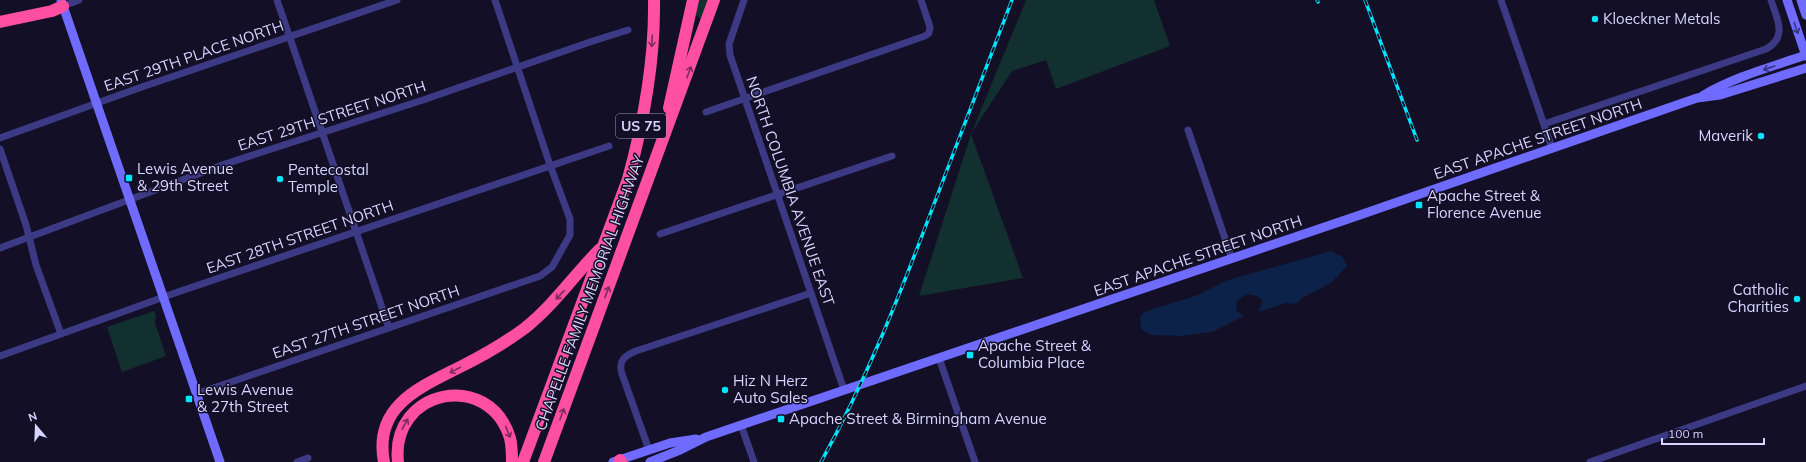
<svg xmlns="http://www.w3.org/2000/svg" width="1806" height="462" viewBox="0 0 1806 462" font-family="Mulish,sans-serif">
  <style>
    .green { fill: #12302f }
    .water { fill: #0c2248 }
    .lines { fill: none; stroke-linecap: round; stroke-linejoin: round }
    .minor { stroke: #3d3a85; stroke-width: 7 }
    .secondary { stroke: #6f6bff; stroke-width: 9 }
    .motorway { stroke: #ff4fa3; stroke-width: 12 }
    .rail-casing { stroke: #00e5ff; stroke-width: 3.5 }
    .rail { stroke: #130f26; stroke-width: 2; stroke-dasharray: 6; stroke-linecap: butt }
    .oneway { stroke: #38347d }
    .oneway2 { stroke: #7d2c5e }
    .poi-dot { fill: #00e5ff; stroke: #130f26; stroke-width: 1.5 }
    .labels { text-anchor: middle; stroke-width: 3; stroke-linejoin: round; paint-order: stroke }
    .shield { fill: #130f26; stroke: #9e99be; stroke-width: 1 }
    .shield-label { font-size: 14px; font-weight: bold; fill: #d9d4ff }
    .poi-label { font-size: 15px; fill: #d9d4ff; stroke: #130f26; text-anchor: start }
    .street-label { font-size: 15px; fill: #d9d4ff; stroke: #130f26 }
  </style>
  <rect width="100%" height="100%" fill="#130f26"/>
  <g class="green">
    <path d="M699 0H708L702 19 695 15Z"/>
    <path d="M1026 0H1154L1170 46 1056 89 1046 60 1012 71 971 134 1023 278 919 296 971 134Z"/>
    <path d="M154 311 156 316 155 323 166 356 122 372 107 327Z"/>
  </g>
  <path class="water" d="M1331 251 1343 257 1347 266 1331 283 1302 298 1296 304 1286 303 1258 312 1263 301 1257 296 1247 294 1237 301 1236 310 1244 316 1212 332 1181 336 1151 335 1141 329 1140 317 1143 313 1153 309 1195 296 1228 280Z"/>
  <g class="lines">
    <g class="minor">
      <path d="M277 0 389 328"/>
      <path d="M744 0 729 44 730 55 844 390"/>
      <path d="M1501 0 1552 148"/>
      <path d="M63 6 79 0"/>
      <path d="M706 112 925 36 929 33 930 27 921 0"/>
      <path d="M1544 124 1766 49C1788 37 1777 19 1771 0"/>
      <path d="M1188 130 1232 259"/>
      <path d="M0 138 139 88 397 0"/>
      <path d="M0 149 26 225 36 265 61 334"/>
      <path d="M660 234 892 156"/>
      <path d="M0 248 225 164 423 100 593 41 628 30"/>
      <path d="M0 356 175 293 609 146"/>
      <path d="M939 358 975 462"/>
      <path d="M196 394 540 276 552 267 570 235V219L550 165 495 0"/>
      <path d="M741 425 754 462"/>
      <path d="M649 450 622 374C618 361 624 356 636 351L811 293"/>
      <path d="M297 462 308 458"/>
      <path d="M1590 462 1806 386"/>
    </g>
    <g class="secondary">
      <path d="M61 0 220 462"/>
      <path d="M1787 0 1806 56"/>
      <path d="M1801 0 1806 15"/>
      <path d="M1702 96C1734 77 1771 67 1806 55"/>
      <path d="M613 462 670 443 696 439"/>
      <path d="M650 462 680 450 706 437 1357 216 1697 98 1720 95 1806 68"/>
    </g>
    <g class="motorway">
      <path d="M0 22 52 11 63 6"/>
      <path d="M669 108 693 0"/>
      <path d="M620 460 621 462"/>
      <path d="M384 462C373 405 421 387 462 366 484 355 505 343 525 328 554 305 574 275 600 249"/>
      <path d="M398 462C390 389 489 369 510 438 512 446 512 454 512 462"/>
      <path d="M523 462 628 179C644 121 655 61 654 0"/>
      <path d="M544 462 714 0"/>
    </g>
    <g class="rail-casing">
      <g id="rail">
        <path d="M1317 0 1318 2"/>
        <path d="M1365 0 1417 140"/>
        <path d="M821 462C865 383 899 297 931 212 958 142 985 71 1012 0"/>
      </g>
    </g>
    <use href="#rail" class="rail"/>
  </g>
  <defs><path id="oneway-shaft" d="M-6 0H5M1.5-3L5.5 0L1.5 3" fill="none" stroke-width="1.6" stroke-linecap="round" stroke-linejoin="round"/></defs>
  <g class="oneway">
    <use href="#oneway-shaft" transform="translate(1796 28) rotate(71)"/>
    <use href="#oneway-shaft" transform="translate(1769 68) rotate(161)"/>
  </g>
  <g class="oneway2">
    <use href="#oneway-shaft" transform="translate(652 41) rotate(93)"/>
    <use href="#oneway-shaft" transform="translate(689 72) rotate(-70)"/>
    <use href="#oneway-shaft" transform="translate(607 292) rotate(-69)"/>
    <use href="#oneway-shaft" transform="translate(560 295) rotate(133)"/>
    <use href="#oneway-shaft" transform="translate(455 370) rotate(153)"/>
    <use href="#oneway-shaft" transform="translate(562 414) rotate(-70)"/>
    <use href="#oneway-shaft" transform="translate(405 424) rotate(-61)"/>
    <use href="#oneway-shaft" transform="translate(508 432) rotate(68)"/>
  </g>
  <g class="poi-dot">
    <circle cx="1595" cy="19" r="4"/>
    <circle cx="1761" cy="136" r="4"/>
    <rect x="125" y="174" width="8" height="8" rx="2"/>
    <circle cx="280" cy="179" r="4"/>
    <rect x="1415" y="201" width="8" height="8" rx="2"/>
    <circle cx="1797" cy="299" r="4"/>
    <rect x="966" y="351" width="8" height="8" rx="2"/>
    <circle cx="725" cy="390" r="4"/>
    <rect x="185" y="395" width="8" height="8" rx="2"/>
    <rect x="777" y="415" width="8" height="8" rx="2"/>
  </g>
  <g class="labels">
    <rect class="shield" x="616" y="114" width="50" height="24" rx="3"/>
    <g class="shield-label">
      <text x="641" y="131">US 75</text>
    </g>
    <g class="poi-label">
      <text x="1603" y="24">Kloeckner Metals</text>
      <text x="1753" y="141" text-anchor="end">Maverik</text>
      <text x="137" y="174">Lewis Avenue<tspan x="137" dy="17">&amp; 29th Street</tspan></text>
      <text x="288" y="175">Pentecostal<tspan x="288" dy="17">Temple</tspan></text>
      <text x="1427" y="201">Apache Street &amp;<tspan x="1427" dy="17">Florence Avenue</tspan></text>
      <text x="1789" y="295" text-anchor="end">Catholic<tspan x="1789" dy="17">Charities</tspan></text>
      <text x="978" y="351">Apache Street &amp;<tspan x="978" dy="17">Columbia Place</tspan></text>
      <text x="733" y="386">Hiz N Herz<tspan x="733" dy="17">Auto Sales</tspan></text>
      <text x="197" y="395">Lewis Avenue<tspan x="197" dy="17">&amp; 27th Street</tspan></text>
      <text x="789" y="424">Apache Street &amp; Birmingham Avenue</text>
    </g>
    <g class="street-label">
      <text transform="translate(194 56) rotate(-19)" y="5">EAST 29TH PLACE NORTH</text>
      <text transform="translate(332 116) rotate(-18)" y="5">EAST 29TH STREET NORTH</text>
      <text transform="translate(1538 139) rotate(-19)" y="5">EAST APACHE STREET NORTH</text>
      <text transform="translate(790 191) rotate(71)" y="5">NORTH COLUMBIA AVENUE EAST</text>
      <text transform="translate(300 237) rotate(-19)" y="5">EAST 28TH STREET NORTH</text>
      <text transform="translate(1198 256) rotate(-19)" y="5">EAST APACHE STREET NORTH</text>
      <text transform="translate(590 293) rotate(-70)" y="5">CHAPELLE FAMILY MEMORIAL HIGHWAY</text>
      <text transform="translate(366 322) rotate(-19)" y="5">EAST 27TH STREET NORTH</text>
    </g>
  </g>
  <g transform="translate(36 426) rotate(341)" stroke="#130f26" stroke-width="3" paint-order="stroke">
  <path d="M0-3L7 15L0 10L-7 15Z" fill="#d9d4ff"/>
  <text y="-6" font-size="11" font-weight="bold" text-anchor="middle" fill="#d9d4ff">N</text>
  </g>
  <path d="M1662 438v6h102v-6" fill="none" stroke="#d9d4ff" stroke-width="2"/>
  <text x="1668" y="438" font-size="12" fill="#d9d4ff" stroke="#130f26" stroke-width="3" paint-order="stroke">100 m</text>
</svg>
